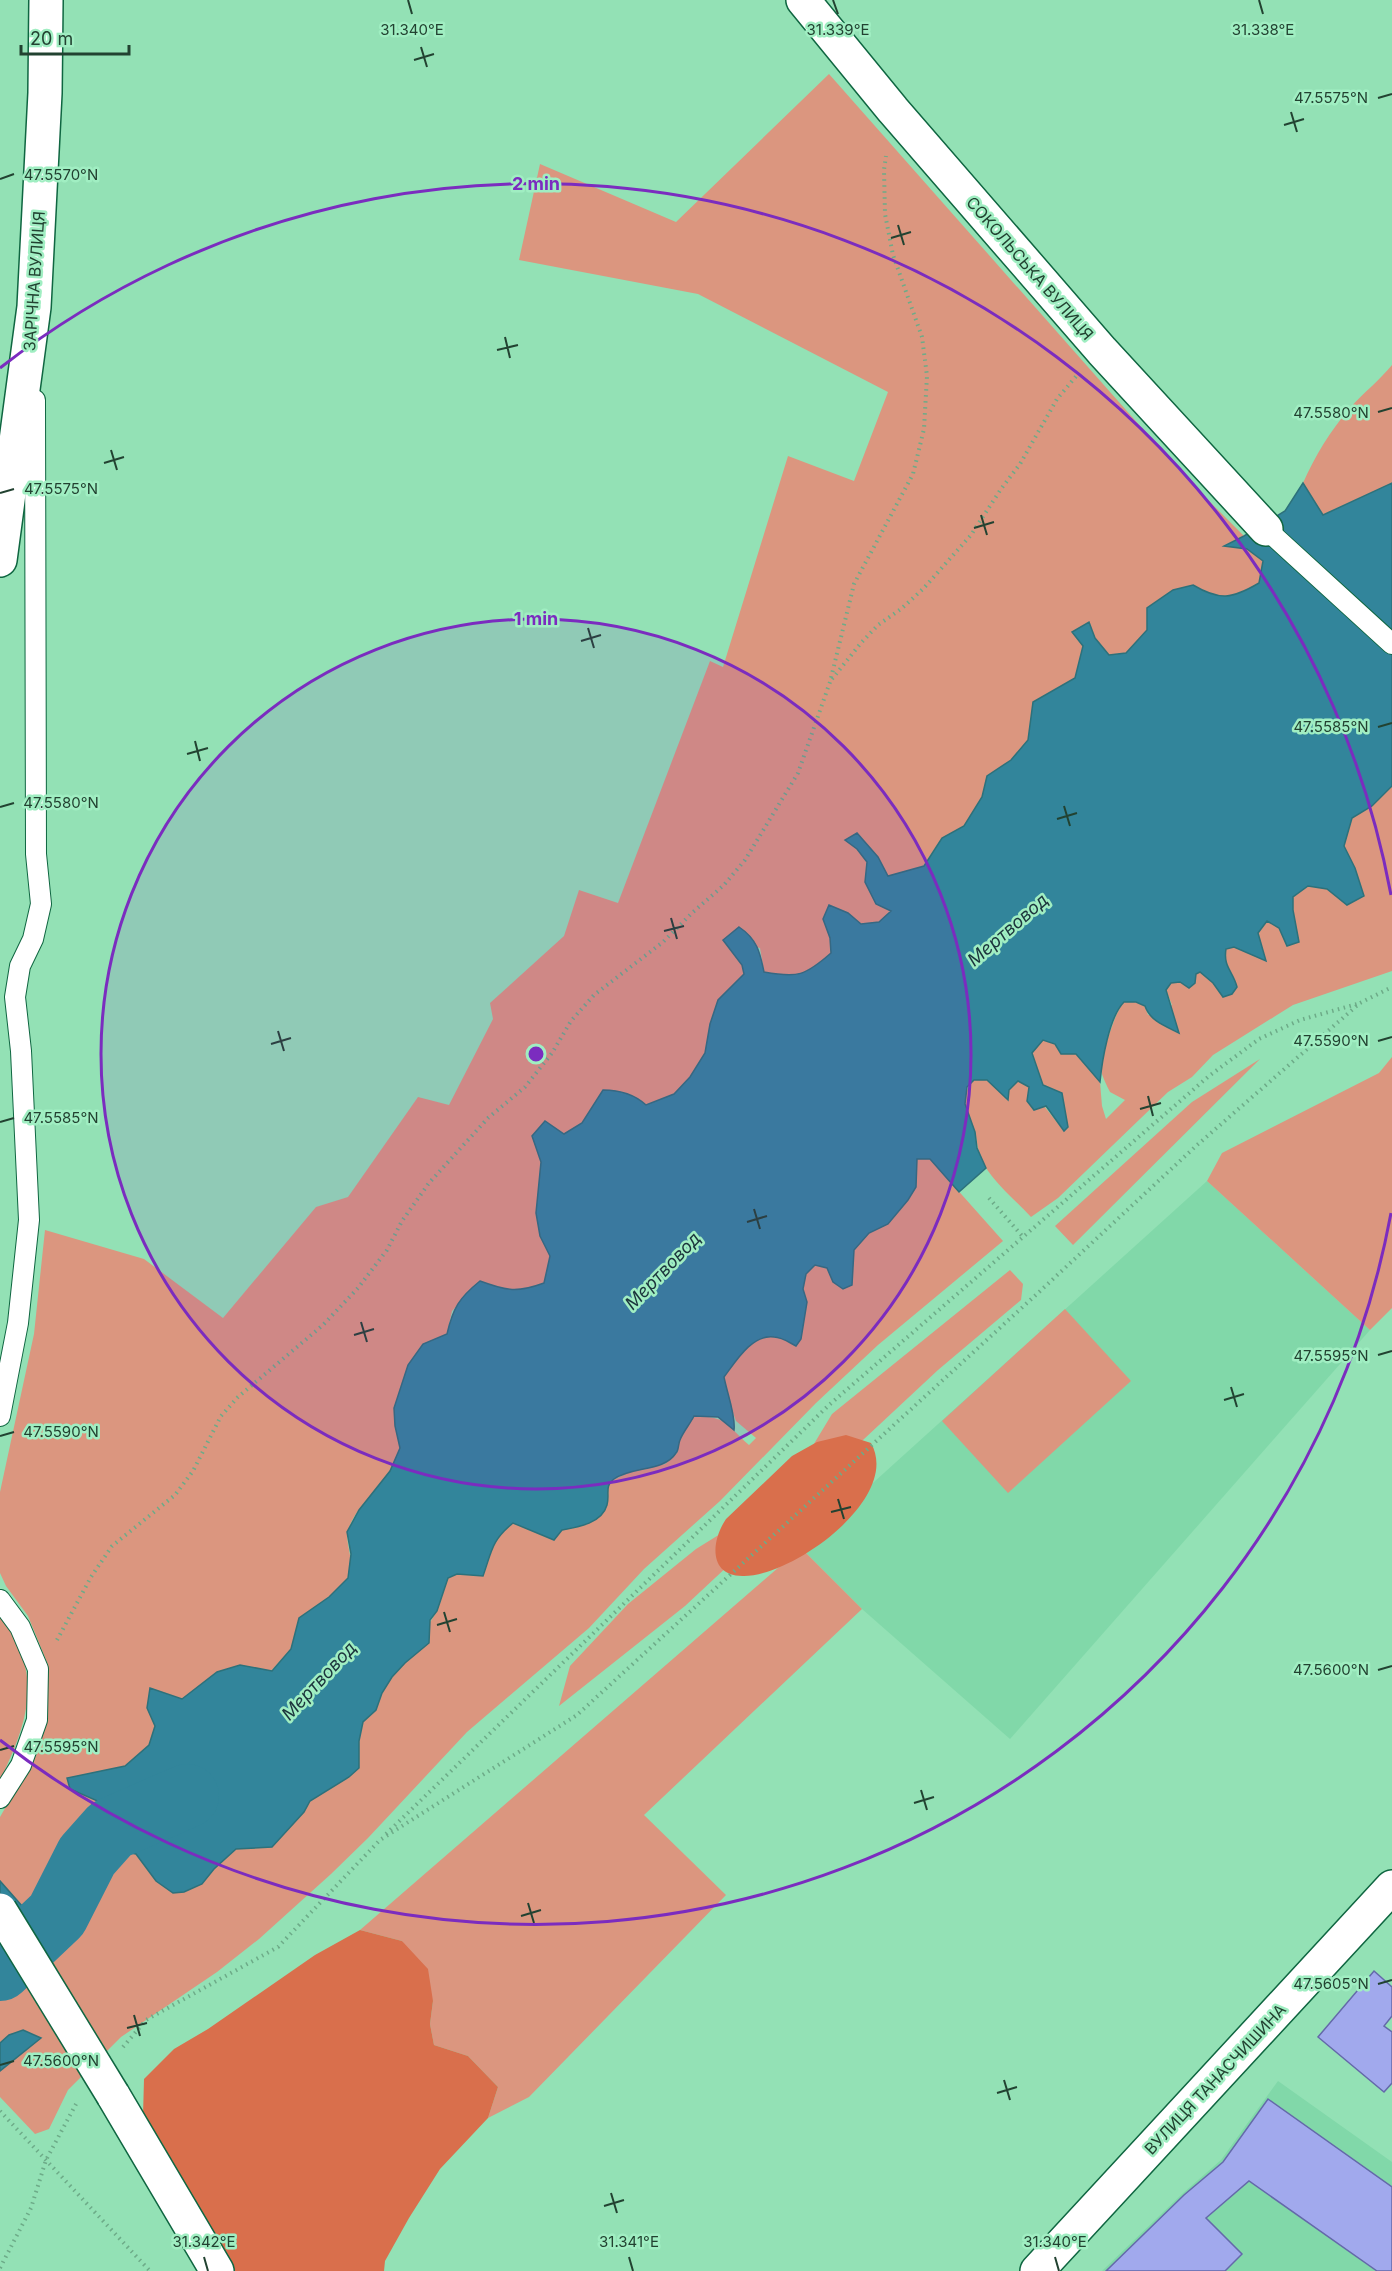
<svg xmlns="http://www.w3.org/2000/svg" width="1392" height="2271" viewBox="0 0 1392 2271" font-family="Inter,sans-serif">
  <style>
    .built { fill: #81d8a9 }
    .green { fill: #db967f }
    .forest { fill: #d96f4c }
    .water { fill: #32859b; stroke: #2d717b; stroke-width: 1.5 }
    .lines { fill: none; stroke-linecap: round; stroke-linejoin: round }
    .river { stroke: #32859b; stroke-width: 64 }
    .building { fill: #a1a9ed; stroke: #6469a9; stroke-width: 1.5 }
    .lane-casing { stroke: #0f6641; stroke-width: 22 }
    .street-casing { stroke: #0f6641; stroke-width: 36 }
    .primary-casing { stroke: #0f6641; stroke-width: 36 }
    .path { stroke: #6dab88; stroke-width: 4; stroke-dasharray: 1.5 4.5; stroke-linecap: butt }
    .lane { stroke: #fff; stroke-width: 20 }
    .street { stroke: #fff; stroke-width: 33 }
    .primary { stroke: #fff; stroke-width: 33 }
    .primary-bridge-casing { stroke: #0f6641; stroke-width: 36; stroke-linecap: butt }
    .primary-bridge { stroke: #fff; stroke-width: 33 }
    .ticks { fill: none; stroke: #224231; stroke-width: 2 }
    .ring { fill: none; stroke: #7b2cbf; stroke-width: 3 }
    .labels { text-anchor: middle; stroke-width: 5; stroke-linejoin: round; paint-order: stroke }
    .street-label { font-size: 16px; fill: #224231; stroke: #a0eec2 }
    .water-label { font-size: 18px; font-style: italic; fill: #1b343c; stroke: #a0eec2 }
    .ticks-label { font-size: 15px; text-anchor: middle; fill: #224231; stroke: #a0eec2; stroke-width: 5; stroke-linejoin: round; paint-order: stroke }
    .centre { fill: #7b2cbf; stroke: #a0eec2; stroke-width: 3 }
    .ring-label { font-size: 18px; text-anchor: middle; font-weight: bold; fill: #7b2cbf; stroke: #a0eec2; stroke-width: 5; stroke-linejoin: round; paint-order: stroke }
  </style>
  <rect width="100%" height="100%" fill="#93e1b5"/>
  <g class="built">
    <path d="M1207 1181 1370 1330 1010 1739 862 1609 801 1548Z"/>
    <path d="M1278 2081 1392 2162V2271H1102L1182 2194 1221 2160Z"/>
  </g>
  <g class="green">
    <path d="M829 74 1186 478 1244 536 1225 545 1247 549 1263 561 1259 583C1232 599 1220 601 1193 585L1147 608V630L1126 653 1109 655 1095 638 1089 622 1072 632 1083 646 1075 678 1033 702 1028 740 1011 760 987 776 982 797 964 826 942 838 923 866 888 876 878 857 857 833 846 840 857 849 867 862 865 882 891 910 880 922 860 924 848 913 823 919 830 938 831 953C805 976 798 978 764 972L760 948 724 940 742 965 744 974 718 1000 710 1024 705 1053 690 1077 674 1094 646 1105 639 1099 593 1106 582 1123 564 1134 545 1122 532 1136 541 1162 536 1213 540 1236 550 1256 544 1283C517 1293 506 1291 480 1282L452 1311 447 1334 395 1426C396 1432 400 1442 400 1449 395 1481 356 1501 348 1531 344 1544 358 1566 346 1580 334 1596 315 1606 299 1618L291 1649 271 1671 241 1665 217 1672 182 1700 150 1688 147 1708 155 1726 149 1745 125 1766 67 1778 70 1789 109 1806 114 1820 105 1838 81 1861 64 1887 60 1900 54 1906 38 1912 23 1907 0 1881V1817L27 1770 47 1722 48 1665 28 1616 6 1586 0 1573V1492L34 1334 45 1230 144 1259 223 1318 316 1207 348 1197 418 1097 449 1105 493 1019 490 1003 564 936 579 890 618 903 710 661 723 667 788 456 854 481 888 392 698 294 519 260 540 164 676 222Z"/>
    <path d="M1392 365V483L1322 515 1303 483C1315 456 1330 431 1350 408 1363 393 1379 381 1392 365Z"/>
    <path d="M1392 786V971L1293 1005 1213 1055 1192 1077 1168 1092 1058 1198 1031 1217C1016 1201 998 1186 986 1168 978 1157 978 1145 975 1132 969 1113 957 1098 974 1080H987L1008 1099 1009 1090 1018 1081 1029 1087 1064 1131 1068 1126 1065 1112 1043 1085 1032 1053 1043 1039 1075 1053 1100 1082 1102 1106 1106 1119 1125 1100 1110 1092C1107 1086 1102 1076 1101 1070 1101 1057 1115 1011 1124 1002H1136L1145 1006 1148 1015 1172 1005 1166 990 1171 983 1180 982 1200 972 1213 983 1223 997 1232 994 1237 987C1233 971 1223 967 1226 949L1234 946 1265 960 1258 933 1267 921 1279 928 1287 946 1298 942 1293 910V897L1308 886 1327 889 1347 905 1364 896 1355 868 1344 846 1352 818 1372 806Z"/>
    <path d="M1392 1057V1308L1370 1330 1207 1181 1222 1153 1379 1073Z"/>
    <path d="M1260 1059 1073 1245 1055 1226 1192 1102Z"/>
    <path d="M917 1159H930L1003 1241 878 1345 816 1403 720 1501 644 1569 589 1628 467 1732 368 1838 331 1874 259 1939 217 1972 121 2037 68 2090 49 2129 35 2134 0 2097V2071L41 2038 9 2035 0 2043V2000L58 1951 72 1900 96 1856 110 1849 136 1854 156 1881 202 1884 214 1869 236 1849 272 1847 304 1812 310 1801 359 1768V1741L363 1722 376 1710 382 1693 392 1677 405 1663 437 1611 448 1578 457 1574 483 1576C492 1550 491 1541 513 1523L554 1540 562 1530 578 1527 608 1504 607 1488 613 1480 636 1469 665 1464 677 1453 680 1438 694 1416C729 1417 725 1424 749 1445L756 1438 736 1421 727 1397 724 1377C736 1362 752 1334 774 1337 782 1337 790 1343 796 1346L801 1339 807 1302 803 1289 806 1274 815 1265 827 1268 833 1282 853 1269 854 1250 869 1233 888 1224 908 1200 916 1187Z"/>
    <path d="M1010 1270 1023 1284 1021 1300 938 1370 685 1606 559 1706 570 1666 628 1604 696 1549 746 1518 803 1462 832 1414Z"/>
    <path d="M1065 1309 1131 1381 1008 1493 942 1421Z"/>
    <path d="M801 1548 862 1609 644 1815 726 1895 529 2097 488 2118 498 2087 468 2056 434 2045 430 2024 433 2001 402 1941 360 1930Z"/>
    <path d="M0 1615C44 1673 29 1720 0 1780Z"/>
  </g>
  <g class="forest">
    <path d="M846 1435 871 1443C902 1498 793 1576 744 1576 708 1577 711 1541 726 1519L792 1456 817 1442Z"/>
    <path d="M360 1930 402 1941 428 1969 433 2001 430 2024 434 2045 468 2056 498 2087 488 2118 440 2169 409 2218 385 2261 384 2271H235L143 2116 144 2079 174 2049 208 2029 315 1955Z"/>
  </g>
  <g class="water">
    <path d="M1303 483 1323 515 1392 483V786L1372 806 1352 818 1344 846 1355 868 1364 896 1347 905 1327 889 1308 886 1293 897V910L1299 942 1287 946 1279 928 1267 921 1258 933 1266 961 1234 947 1226 949C1223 967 1233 971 1237 987L1232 994 1223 997 1213 983 1200 972 1196 974 1195 983 1189 988 1180 982 1171 983 1166 990 1179 1033C1165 1026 1150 1021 1145 1006L1136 1002H1124C1109 1017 1102 1061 1100 1082L1076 1054H1061L1055 1044 1043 1040 1032 1053 1043 1085 1062 1093 1068 1127 1064 1131 1046 1106 1034 1110 1027 1101 1029 1087 1018 1081 1009 1090 1008 1100 987 1080H974L967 1087 965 1104 975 1132 977 1148 986 1168 959 1192 930 1159H917L916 1187 908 1200 888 1224 869 1233 854 1250 852 1285 843 1289 833 1282 827 1268 815 1265 806 1274 803 1289 807 1302 801 1339 796 1346C790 1343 782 1337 774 1337 752 1334 736 1361 724 1377 727 1393 736 1416 734 1430L718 1417 694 1416C690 1424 683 1432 680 1440 678 1444 679 1450 676 1453 664 1472 632 1466 614 1479 604 1486 610 1495 607 1505 602 1523 579 1527 562 1530L554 1540 513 1523C491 1541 492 1551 483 1576L457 1574 448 1578 437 1611 430 1620 429 1643 405 1663 392 1677 382 1693 376 1710 363 1722 359 1741V1768L349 1777 310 1801 304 1812 272 1847 236 1849 214 1869 202 1884 184 1892 173 1893 156 1881 136 1854 109 1849 96 1856 72 1900 58 1951 0 2000V1881L23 1907 38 1912 54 1906 60 1900 64 1887 81 1861 105 1838 114 1820 109 1806 70 1789 67 1778 125 1766 149 1745 155 1726 147 1708 150 1688 182 1699 217 1672 240 1665 272 1671 291 1649 299 1618 329 1597 348 1578 351 1554 347 1532 359 1510 390 1471 400 1448 395 1426 394 1408 408 1365 423 1344 447 1334C453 1308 459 1298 480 1281 507 1291 517 1293 544 1283L550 1256 540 1236 536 1213 541 1162 532 1136 545 1121 564 1134 582 1123 603 1090C619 1090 634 1094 646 1105L674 1094 690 1077 705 1053 710 1024 718 1000 744 974 742 965 723 940 739 927C757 939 760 952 764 972 798 978 805 976 831 953L830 938 823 919 829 905 848 913 861 924 879 922 891 911 876 904 865 882 867 862 857 849 845 840 857 833 878 857 888 876 924 866 942 838 964 826 982 797 987 776 1011 760 1028 740 1033 702 1075 678 1083 646 1072 632 1089 622 1095 638 1109 655 1126 653 1147 630V608L1173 590 1193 585C1220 601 1232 599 1259 583L1263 561 1247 549 1224 546 1244 536 1285 511Z"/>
    <path d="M23 2030 41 2038 0 2071V2043L9 2035Z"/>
  </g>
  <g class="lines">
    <path class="river" d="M0 1969 57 1915 87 1856 111 1829 187 1796"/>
  </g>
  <g class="building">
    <path d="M1374 1971 1392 1987V2016L1384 2026 1392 2032V2083L1384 2092 1318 2037Z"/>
    <path d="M1268 2099 1392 2187V2271H1377L1249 2181 1206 2218 1242 2254 1225 2271H1106L1184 2195 1223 2162Z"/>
  </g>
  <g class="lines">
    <g class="lane-casing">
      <g id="lane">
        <path d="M1266 529 1392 644"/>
        <path d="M0 1416 18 1323 29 1220 21 1051 15 997 20 966 33 939 41 904 36 854 35 400"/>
        <path d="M0 1600 20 1627 38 1669 37 1720 21 1765 0 1798"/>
      </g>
    </g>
    <g class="street-casing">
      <g id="street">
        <path d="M803 0 893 110 1102 351 1266 529"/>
        <path d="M0 560 34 307 45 93 46 0"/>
        <path d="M1037 2271 1392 1887"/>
      </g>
    </g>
    <g class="primary-casing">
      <path id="primary" d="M113 2095 217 2271"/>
    </g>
    <g class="path">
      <path d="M832 679 861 643 878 625 901 609 923 589 971 535 1001 489 1020 464 1057 399 1078 374"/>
      <path d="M989 1198 1023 1237"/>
      <path d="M57 1640 91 1577 112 1546 175 1495 193 1471 221 1416 238 1397 323 1325 358 1288 387 1250 402 1221 429 1183 488 1118 525 1087 552 1053 571 1021 594 995 663 942 692 913 724 885 745 860 798 773 830 682 854 584 913 474 924 429 927 376 922 337 893 255 885 214 884 170 886 156"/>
      <path d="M386 1834 829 1405 1209 1076 1259 1039 1300 1020 1357 1004"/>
      <path d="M123 2047 146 2020 278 1947 380 1840 577 1715 1038 1293 1196 1146 1360 1003 1392 987"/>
      <path d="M0 2111 150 2271"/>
      <path d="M0 2268 31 2208 46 2160 76 2104"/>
    </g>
    <use href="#lane" class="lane"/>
    <use href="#street" class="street"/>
    <use href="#primary" class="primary"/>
    <g class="primary-bridge-casing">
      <path id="primary-bridge" d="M0 1910 113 2095"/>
    </g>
    <use href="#primary-bridge" class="primary-bridge"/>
  </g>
  <path class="ticks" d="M408 0 412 14M833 0 838 14M1259 0 1263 14M421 47 427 67M414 60 434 54M1378 98 1392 94M1291 112 1297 132M1284 125 1304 119M0 179 14 174M898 225 904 245M891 238 911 232M505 337 510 358M497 350 518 345M1378 412 1392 408M111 450 117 470M104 463 124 457M0 493 14 489M981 515 987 535M974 528 994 522M588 628 594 648M581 641 601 635M1378 727 1392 723M195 741 200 761M187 754 208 748M1064 806 1070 826M0 807 14 803M1057 819 1077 813M671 918 677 939M664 931 684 926M278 1031 284 1051M1378 1041 1392 1037M271 1044 291 1038M1148 1096 1153 1116M1140 1109 1161 1103M0 1122 14 1118M754 1209 760 1229M747 1222 767 1216M361 1322 367 1342M354 1335 374 1329M1378 1355 1392 1351M1231 1387 1237 1407M1224 1400 1244 1394M0 1436 14 1432M838 1499 844 1519M831 1512 851 1507M444 1612 450 1632M437 1625 457 1619M1378 1670 1392 1666M0 1750 14 1746M921 1790 927 1810M914 1803 934 1797M528 1903 534 1923M521 1916 541 1910M1378 1984 1392 1980M134 2015 140 2036M127 2028 147 2023M0 2065 14 2061M1004 2080 1010 2100M997 2093 1017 2087M611 2193 617 2213M604 2206 624 2200M204 2257 208 2271M629 2257 633 2271M1055 2257 1059 2271"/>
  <circle cx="536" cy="1054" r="435" fill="#7b2cbf" fill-opacity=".12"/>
  <g class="ring">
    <circle cx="536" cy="1054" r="435"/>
    <path d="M1391 1213A870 870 0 0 1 0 1740M0 368A870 870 0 0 1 1391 895"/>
  </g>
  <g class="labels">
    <g class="street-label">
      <text transform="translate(1030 268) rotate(49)" y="6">СОКОЛЬСЬКА ВУЛИЦЯ</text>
      <text transform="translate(34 281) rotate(-86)" y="6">ЗАРІЧНА ВУЛИЦЯ</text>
      <text transform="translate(1215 2079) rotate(-47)" y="6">ВУЛИЦЯ ТАНАСЧИШИНА</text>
    </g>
    <g class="water-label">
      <text transform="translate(1008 930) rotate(-41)" y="6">Мертвовод</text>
      <text transform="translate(663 1271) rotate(-46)" y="6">Мертвовод</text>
      <text transform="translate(319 1681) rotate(-47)" y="6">Мертвовод</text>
    </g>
  </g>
  <g class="ticks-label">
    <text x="412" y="35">31.340°E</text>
    <text x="838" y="35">31.339°E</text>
    <text x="1263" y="35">31.338°E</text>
    <text x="1331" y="103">47.5575°N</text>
    <text x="61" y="180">47.5570°N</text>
    <text x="1331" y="418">47.5580°N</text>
    <text x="61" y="494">47.5575°N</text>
    <text x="1331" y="732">47.5585°N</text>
    <text x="61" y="808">47.5580°N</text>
    <text x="1331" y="1046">47.5590°N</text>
    <text x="61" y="1123">47.5585°N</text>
    <text x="1331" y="1361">47.5595°N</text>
    <text x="61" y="1437">47.5590°N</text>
    <text x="1331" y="1675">47.5600°N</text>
    <text x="61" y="1752">47.5595°N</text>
    <text x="1331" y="1989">47.5605°N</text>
    <text x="61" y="2066">47.5600°N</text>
    <text x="204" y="2247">31.342°E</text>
    <text x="629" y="2247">31.341°E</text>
    <text x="1055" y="2247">31.340°E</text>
  </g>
  <circle cx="536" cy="1054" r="9" class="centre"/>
  <g class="ring-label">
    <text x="536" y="190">2 min</text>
    <text x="536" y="625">1 min</text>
  </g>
  <path d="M21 45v9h108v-9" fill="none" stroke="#224231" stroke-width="3"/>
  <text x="30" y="45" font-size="18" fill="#224231" stroke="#a0eec2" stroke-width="4.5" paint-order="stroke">20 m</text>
</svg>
